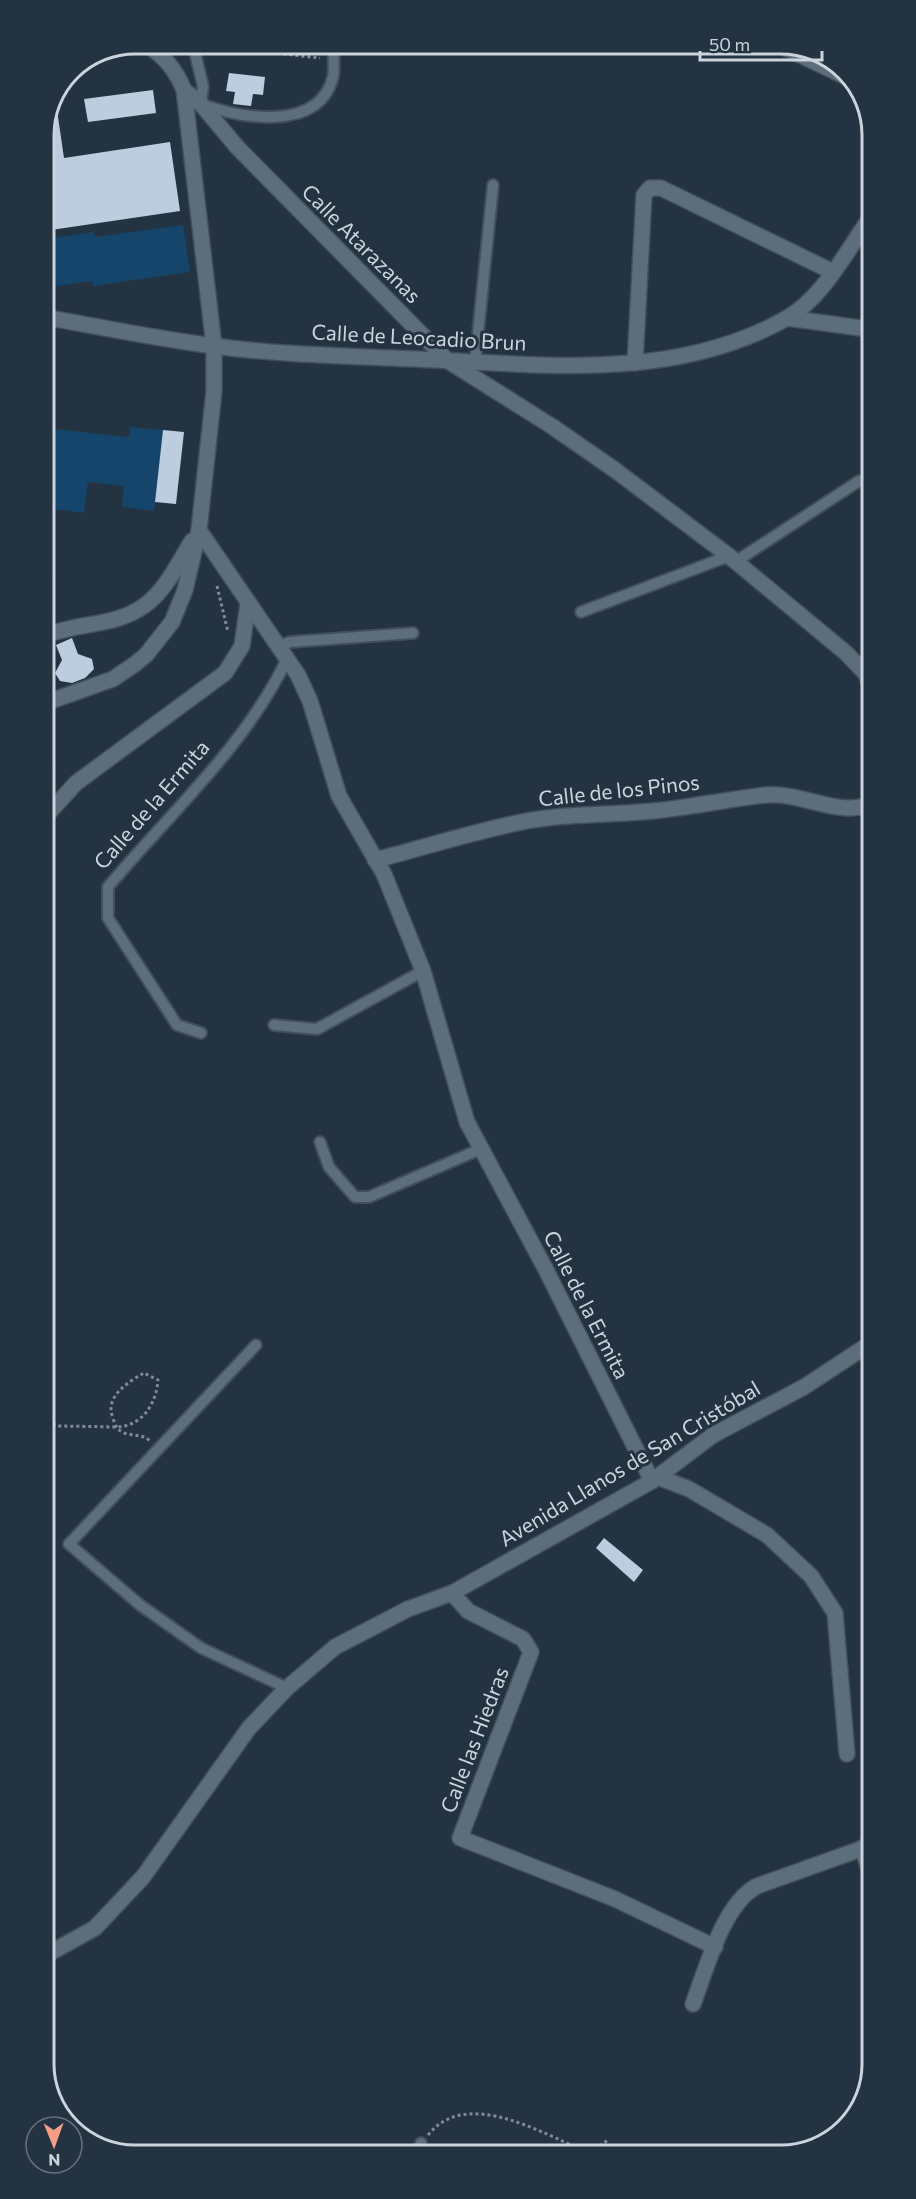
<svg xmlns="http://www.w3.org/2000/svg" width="916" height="2199" viewBox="0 0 916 2199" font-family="Commissioner,sans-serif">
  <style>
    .green { fill: #15456a }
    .building { fill: #bbcddf }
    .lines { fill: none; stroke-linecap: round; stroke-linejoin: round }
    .service-casing { stroke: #424f5a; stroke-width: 14 }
    .minor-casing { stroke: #424f5a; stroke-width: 18 }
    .path { stroke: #808b97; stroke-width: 3; stroke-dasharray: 3 3; stroke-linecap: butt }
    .service { stroke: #5c6d7c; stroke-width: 10 }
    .minor { stroke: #5c6d7c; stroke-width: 15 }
    .labels { text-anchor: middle; stroke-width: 6; stroke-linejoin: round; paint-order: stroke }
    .street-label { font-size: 21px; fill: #cbd4dd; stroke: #243341 }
    .rim { fill: none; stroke: #cbd4dd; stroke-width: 3 }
  </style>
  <rect width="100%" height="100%" fill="#243341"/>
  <g class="green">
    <path d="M183 225 190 272 93 286 92 281 44 288V239L94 232 95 237Z"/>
    <path d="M130 427 163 430 154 511 122 507 124 486 88 482 84 513 45 508 44 428 129 437Z"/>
  </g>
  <g class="building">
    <path d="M229 73 265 77 263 95 253 94 251 106 233 104 235 92 226 91Z"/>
    <path d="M153 90 156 113 88 122 84 99Z"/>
    <path d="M56 103 64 158 170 142 180 211 44 231V129Z"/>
    <path d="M163 430 184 432 176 504 155 502Z"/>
    <path d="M72 638 78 654 92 659 94 669 85 678 72 683 60 681 55 673 62 660 56 645Z"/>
    <path d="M604 1538 643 1570 634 1582 596 1548Z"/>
  </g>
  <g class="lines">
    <g class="service-casing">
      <g id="service">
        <path d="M193 44 203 86 201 104C240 118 319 133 333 77 335 67 333 54 333 44"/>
        <path d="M475 363 493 185"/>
        <path d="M735 562 859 481 869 484"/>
        <path d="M581 612 729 556"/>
        <path d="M280 646 290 642 413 633"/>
        <path d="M274 1025 317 1029 423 971"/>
        <path d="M201 1033 177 1025 108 918V887C170 813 246 746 288 657"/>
        <path d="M320 1142 329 1167 355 1197H369L483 1148"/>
        <path d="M256 1345 69 1544 140 1605 201 1648 287 1688"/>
        <path d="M417 2153 421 2143"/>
      </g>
    </g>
    <g class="minor-casing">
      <g id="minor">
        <path d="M777 44 848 78"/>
        <path d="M184 90 201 104 237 147 448 361 553 427 615 470 729 556 846 653 866 674 869 682"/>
        <path d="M44 317C101 327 157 339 214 346 288 356 362 356 436 360 554 366 680 379 787 318 822 298 845 254 868 221"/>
        <path d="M787 318 868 329"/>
        <path d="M635 363 644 195 650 188H661L833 272"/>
        <path d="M199 530 298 675 310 701 339 796 384 874 423 971 467 1122 545 1268 652 1481"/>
        <path d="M45 636C63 628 84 626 104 622 156 612 167 582 192 541"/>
        <path d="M45 703 113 679 135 664 146 655 172 622 185 590 199 530 214 391V346L184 90C176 70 164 55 145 44"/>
        <path d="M45 817 76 783 225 673 242 646 248 603"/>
        <path d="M375 860C422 848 469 833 517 823 557 814 598 815 640 812 682 810 724 799 766 795 802 792 835 816 869 805"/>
        <path d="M658 1477 689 1489 767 1535 811 1576 835 1613 847 1754"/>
        <path d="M452 1593 468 1611 523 1639 531 1652 460 1838 615 1899 715 1947"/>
        <path d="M862 1848 872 1877"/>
        <path d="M48 1954 95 1928 143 1877 249 1728 287 1688 335 1647 408 1609 452 1593 652 1481 713 1435 804 1387 871 1343"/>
        <path d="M693 2004C706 1970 723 1904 757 1886L872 1845"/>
      </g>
    </g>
    <g class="path">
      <path d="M212 46 320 58"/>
      <path d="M217 586 228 632"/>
      <path d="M47 1422 59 1426 116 1427C143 1426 156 1404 158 1380L144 1373C128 1382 104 1397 113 1418 115 1425 117 1430 124 1433 133 1436 143 1434 150 1441"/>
      <path d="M428 2135C466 2087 541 2133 585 2151L597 2148 608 2140"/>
    </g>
    <use href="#service" class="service"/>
    <use href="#minor" class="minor"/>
  </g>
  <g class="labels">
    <g class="street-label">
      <text transform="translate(361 244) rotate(45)" y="7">Calle Atarazanas</text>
      <text transform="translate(419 338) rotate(3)" y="7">Calle de Leocadio Brun</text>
      <text transform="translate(619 791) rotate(-6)" y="7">Calle de los Pinos</text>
      <text transform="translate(152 805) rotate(-49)" y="7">Calle de la Ermita</text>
      <text transform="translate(586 1305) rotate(63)" y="7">Calle de la Ermita</text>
      <text transform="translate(630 1464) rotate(-31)" y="7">Avenida Llanos de San Cristóbal</text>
      <text transform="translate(475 1740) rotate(-69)" y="7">Calle las Hiedras</text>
    </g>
  </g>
  <path d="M0 0H916V2199H0ZM135 54H781A81 81 0 0 1 862 135V2064A81 81 0 0 1 781 2145H135A81 81 0 0 1 54 2064V135A81 81 0 0 1 135 54Z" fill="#243341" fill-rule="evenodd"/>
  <path class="rim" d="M135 54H781A81 81 0 0 1 862 135V2064A81 81 0 0 1 781 2145H135A81 81 0 0 1 54 2064V135A81 81 0 0 1 135 54Z"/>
  <g transform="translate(54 2145) rotate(179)"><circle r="28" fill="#243341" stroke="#67737f" stroke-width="1.5"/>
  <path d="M0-4.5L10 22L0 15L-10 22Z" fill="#f49e86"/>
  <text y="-9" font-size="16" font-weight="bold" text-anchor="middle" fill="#cbd4dd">N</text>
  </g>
  <path d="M700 51v9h122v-9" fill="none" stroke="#cbd4dd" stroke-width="3"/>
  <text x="709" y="51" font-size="18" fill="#cbd4dd" stroke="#243341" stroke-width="4.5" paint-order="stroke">50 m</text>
</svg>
